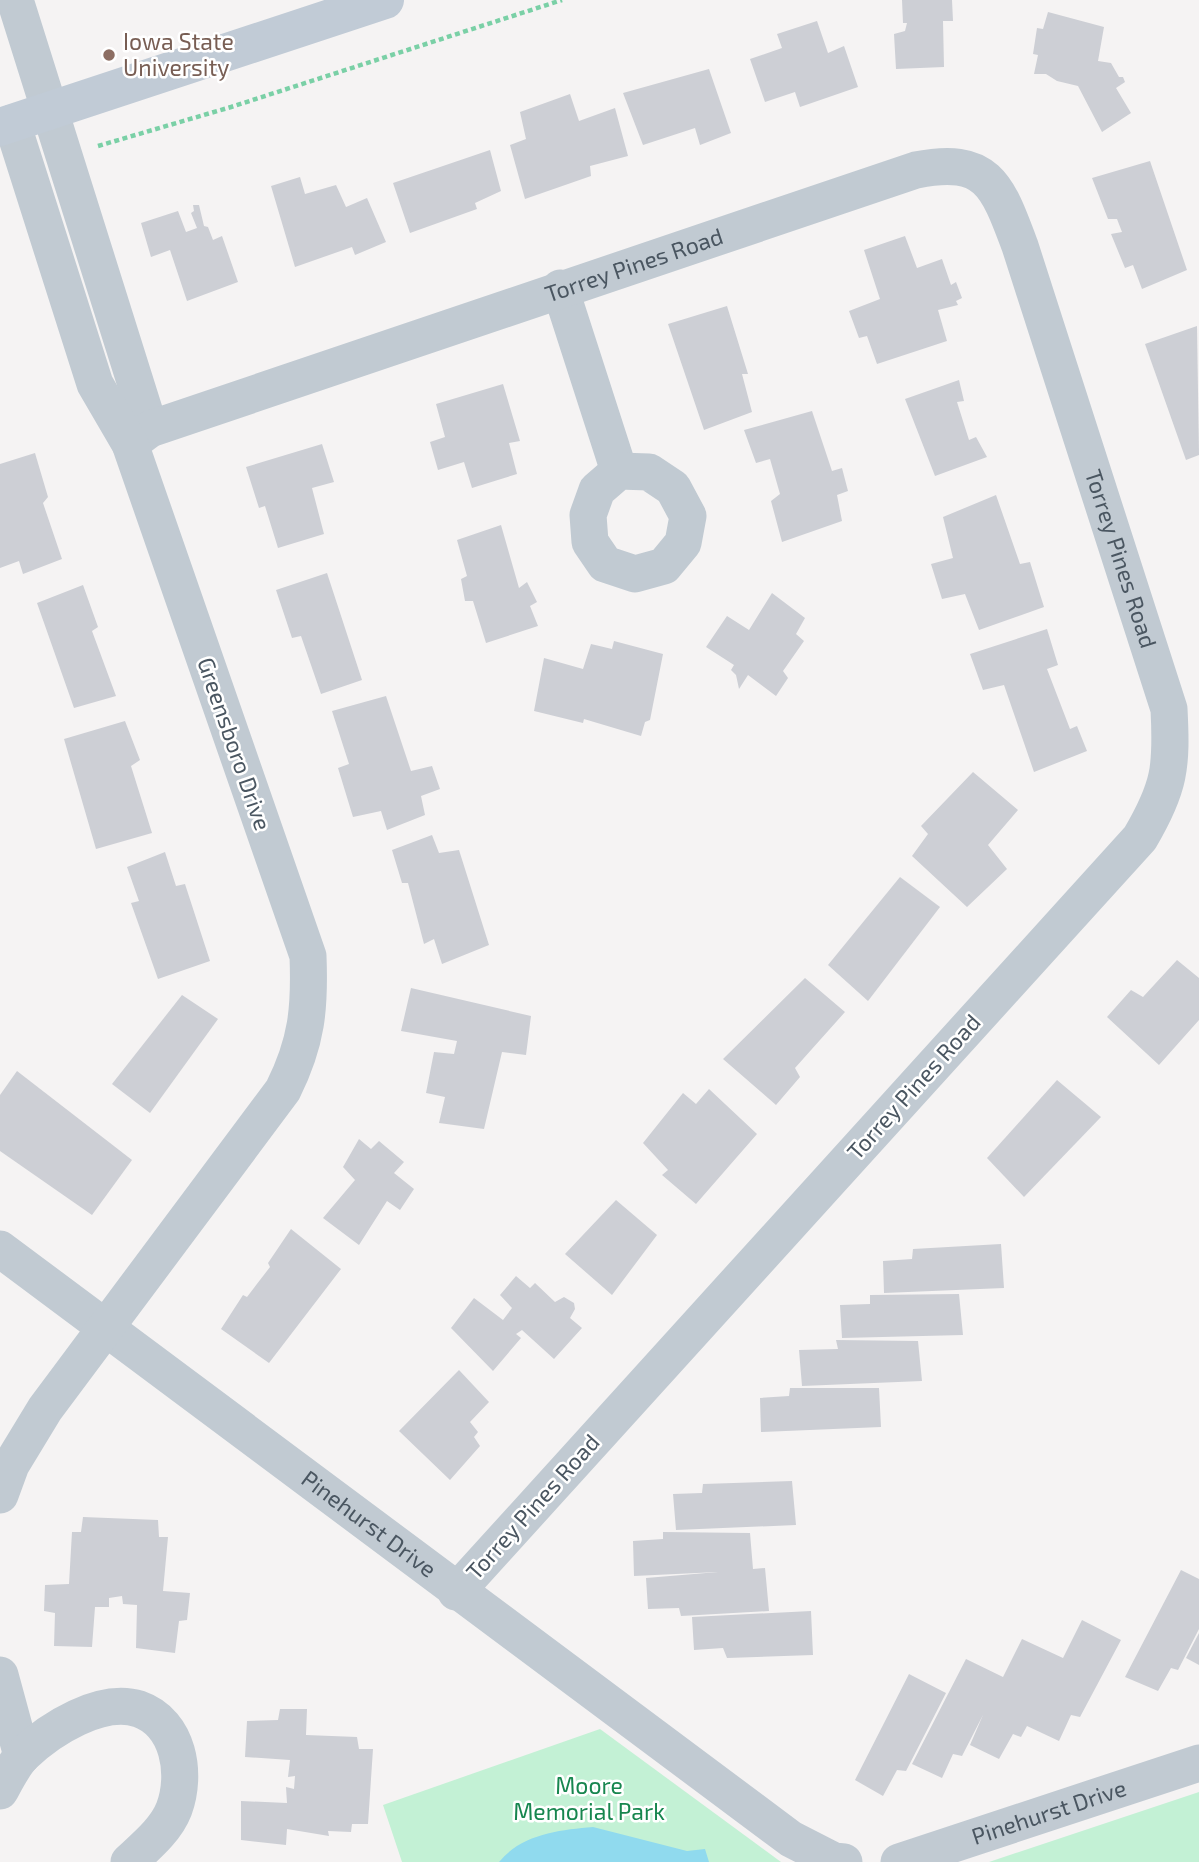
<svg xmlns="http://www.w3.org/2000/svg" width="1199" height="1862" viewBox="0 0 1199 1862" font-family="'Exo 2',sans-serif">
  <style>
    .green { fill: #c3f1d5 }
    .water { fill: #90daee }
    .building { fill: #cdcfd5 }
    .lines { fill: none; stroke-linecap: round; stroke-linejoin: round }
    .path { stroke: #7ad0a6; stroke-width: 4.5; stroke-dasharray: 5 3.5; stroke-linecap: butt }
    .minor { stroke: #c1cad2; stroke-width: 37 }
    .secondary { stroke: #c1cbd6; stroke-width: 38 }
    .education-dot { fill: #8d6e63; stroke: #fff; stroke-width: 2.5 }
    .labels { text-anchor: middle; stroke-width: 5; stroke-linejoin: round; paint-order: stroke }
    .education-label { font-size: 23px; fill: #785e54; stroke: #fff; text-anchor: start }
    .street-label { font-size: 23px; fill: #4a5661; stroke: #fff }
    .park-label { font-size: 23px; fill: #17864f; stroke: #fff }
  </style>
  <rect width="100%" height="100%" fill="#f5f3f3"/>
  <g class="green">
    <path d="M600 1729 781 1862H402L383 1805Z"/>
    <path d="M1199 1792V1862H989Z"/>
  </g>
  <path class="water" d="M593 1827 687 1851 705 1849 709 1862H499C522 1834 559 1830 593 1827Z"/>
  <g class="building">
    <path d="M902 0H952L953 21H943L944 67 896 69 894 34 905 31 907 23H903Z"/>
    <path d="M1048 12 1104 27 1098 61 1111 63 1119 77H1123L1125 82 1116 88 1131 113 1102 132 1078 86 1057 81 1046 74H1034L1038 55 1033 54 1037 28 1043 29Z"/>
    <path d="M817 21 828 53 844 46 858 87 800 107 795 92 765 102 750 59 782 48 777 34Z"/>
    <path d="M709 69 731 133 700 145 695 128 643 145 623 93Z"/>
    <path d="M570 94 579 121 615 108 628 156 590 166 591 176 525 199 510 145 526 139 520 112Z"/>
    <path d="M490 150 501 191 475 203 477 209 410 233 393 183Z"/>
    <path d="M1150 161 1187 270 1142 289 1133 265 1125 268 1111 234 1122 232 1117 219H1108L1092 178Z"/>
    <path d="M300 177 305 194 336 185 346 207 367 198 386 242 355 255 352 247 295 267 271 186Z"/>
    <path d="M193 205H199L204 226 208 227 213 240 222 236 238 282 187 301 170 250 151 257 141 223 178 211 186 232 197 228 191 213 194 211Z"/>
    <path d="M905 236 917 268 942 259 951 285 956 282 962 298 956 301 958 305 938 310 947 341 877 364 867 336 859 338 849 311 880 299 864 250Z"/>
    <path d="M727 306 748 374H742L752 412 704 430 668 324Z"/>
    <path d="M1197 326 1199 455 1186 460 1145 344Z"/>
    <path d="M959 380 964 401 957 402 969 440 976 437 987 457 935 476 905 399Z"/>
    <path d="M503 384 520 441 509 443 517 474 472 488 464 462 438 470 430 442 445 437 436 404Z"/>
    <path d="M812 411 832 471 842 468 848 491 837 495 842 521 782 542 771 501 780 494 770 459 756 463 744 430Z"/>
    <path d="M322 444 334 482 312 488 324 534 278 548 265 506 259 508 246 467Z"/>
    <path d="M35 453 48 497 43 503 62 559 23 574 19 561 0 568V464Z"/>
    <path d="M996 495 1020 564 1030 562 1044 607 979 630 965 594 942 599 931 564 953 558 943 517Z"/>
    <path d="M501 525 519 588 527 582 537 602 530 606 538 626 486 643 473 601H465L461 579 467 576 457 540Z"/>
    <path d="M327 573 362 680 321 694 301 636 292 638 276 590Z"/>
    <path d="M83 585 98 627 92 631 116 696 74 708 37 603Z"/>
    <path d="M772 593 805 618 796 634 804 641 783 671 788 678 776 696 748 675 739 689 736 675 731 670 734 665 706 647 727 616 749 630Z"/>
    <path d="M1047 629 1058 665 1047 669 1070 729 1077 726 1087 751 1034 772 1004 685 983 690 970 654Z"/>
    <path d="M614 641 663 654 650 720 645 722 641 736 584 719 583 723 534 711 544 658 583 669 591 644 612 649Z"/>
    <path d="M386 696 411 771 432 766 440 789 421 796 425 815 387 830 381 811 353 817 338 768 349 764 332 711Z"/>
    <path d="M125 721 140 760 131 766 152 833 96 849 64 739Z"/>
    <path d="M973 772 1018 810 988 845 1007 869 967 907 912 856 928 834 921 826Z"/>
    <path d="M432 835 439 853 459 850 489 945 442 964 434 939 424 944 408 883H402L392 850Z"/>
    <path d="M165 852 176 886 185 884 210 961 158 979 131 903 139 901 127 867Z"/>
    <path d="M900 877 940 907 868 1001 828 965Z"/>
    <path d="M1177 960 1199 978V1020L1159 1065 1107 1017 1131 990 1143 997Z"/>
    <path d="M805 978 845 1012 795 1068 800 1077 776 1105 723 1059Z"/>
    <path d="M411 988 531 1016 526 1055 502 1052 484 1129 439 1123 445 1097 426 1093 434 1052 454 1054 457 1041 401 1031Z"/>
    <path d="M182 995 218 1019 150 1113 112 1084Z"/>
    <path d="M17 1071 132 1160 92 1215 0 1151V1095Z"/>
    <path d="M1057 1080 1101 1117 1024 1197 987 1158Z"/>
    <path d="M709 1089 757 1134 696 1204 662 1175 668 1170 643 1143 683 1093 696 1104Z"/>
    <path d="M359 1139 371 1149 379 1141 404 1162 394 1173 414 1189 400 1210 387 1201 359 1245 323 1218 355 1180 343 1167Z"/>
    <path d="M616 1200 657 1235 612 1295 565 1254Z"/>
    <path d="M291 1229 341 1269 269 1363 221 1329 243 1295 247 1297 270 1267 268 1263Z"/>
    <path d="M1001 1244 1004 1288 884 1293 883 1261 912 1259 913 1249Z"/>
    <path d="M516 1276 530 1288 535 1283 555 1302 564 1297 574 1303 575 1309 570 1318 582 1328 554 1359 522 1330 516 1334 521 1338 493 1371 451 1328 474 1298 503 1320 512 1308 500 1295Z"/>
    <path d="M959 1294 963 1335 842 1338 840 1305 870 1304V1295Z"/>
    <path d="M836 1340 918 1341 922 1381 802 1386 799 1350 838 1349Z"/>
    <path d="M459 1370 489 1402 470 1422 478 1432 474 1437 480 1446 450 1480 399 1431Z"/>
    <path d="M790 1388H879L881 1427 761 1432 760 1398 789 1396Z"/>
    <path d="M792 1481 796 1525 676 1530 673 1494 702 1493 703 1484Z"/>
    <path d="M83 1517 158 1520 159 1537H168L163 1591 190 1593 187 1620 179 1621 175 1653 136 1648 137 1605 123 1604 122 1596 109 1598V1607H95L92 1647 54 1646 55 1613 44 1611 45 1585 69 1584 72 1532H81Z"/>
    <path d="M663 1532 750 1533 753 1569 765 1568 769 1611 681 1616 679 1608 648 1609 646 1578 718 1572 634 1576 633 1541 663 1539Z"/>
    <path d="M1181 1570 1199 1579V1629L1178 1670 1171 1668 1158 1691 1125 1677Z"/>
    <path d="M811 1611 813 1655 727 1658 723 1648 694 1650 692 1617Z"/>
    <path d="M1082 1620 1121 1640 1080 1717 1071 1715 1059 1741 1027 1726 1021 1737 1013 1734 999 1759 970 1745 983 1715 962 1756 953 1754 942 1778 912 1764 966 1659 1003 1677 1022 1639 1063 1658Z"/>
    <path d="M1199 1633V1665L1186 1658Z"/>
    <path d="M909 1674 946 1693 906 1771 897 1770 883 1796 855 1780Z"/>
    <path d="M280 1709H307L306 1735 357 1737 359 1749H373L368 1824H352L351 1832 328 1831 329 1836 287 1829 286 1845 241 1840V1801L287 1803 286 1787 294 1789 295 1776 288 1777 290 1760 245 1757 247 1721 278 1720Z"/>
  </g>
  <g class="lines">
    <path class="path" d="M98 146 231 107 562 0"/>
    <g class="minor">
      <path d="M15 0 150 429"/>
      <path d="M560 288 619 471"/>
      <path id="s1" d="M130 444 150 429 916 170C987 156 997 184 1020 246L1169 709C1172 767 1170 787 1140 838L456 1592"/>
      <path d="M619 471 649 472 673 488 688 516 683 543 664 566 635 574 605 564 590 542 588 515 597 490Z"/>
      <path id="s2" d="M0 1249 791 1839 834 1861 844 1862"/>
      <path d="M0 1495 11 1465 45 1409 283 1090C307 1042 310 1008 308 956L130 444 95 384 12 123"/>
      <path d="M0 1675 22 1756"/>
      <path d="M0 1791C6 1780 14 1764 23 1755 50 1729 101 1697 139 1709 179 1723 187 1774 174 1809 166 1830 145 1847 129 1862"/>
      <path id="s3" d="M899 1862 1199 1763"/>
    </g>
    <path class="secondary" d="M0 127 385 0"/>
  </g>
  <circle class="education-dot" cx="109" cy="55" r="7"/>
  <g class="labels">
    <g class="education-label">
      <text x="123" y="50">Iowa State<tspan x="123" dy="26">University</tspan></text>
    </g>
    <g class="street-label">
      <text dy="8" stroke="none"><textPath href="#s1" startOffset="536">Torrey Pines Road</textPath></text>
      <text dy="8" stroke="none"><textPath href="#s1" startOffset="1311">Torrey Pines Road</textPath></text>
      <text transform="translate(234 744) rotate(71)" y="8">Greensboro Drive</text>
      <text transform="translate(914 1087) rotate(-48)" y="8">Torrey Pines Road</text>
      <text transform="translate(533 1507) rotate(-48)" y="8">Torrey Pines Road</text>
      <text dy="8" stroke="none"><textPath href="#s2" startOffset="460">Pinehurst Drive</textPath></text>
      <text dy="8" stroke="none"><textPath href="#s3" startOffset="158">Pinehurst Drive</textPath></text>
    </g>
    <g class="park-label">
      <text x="589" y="1794">Moore<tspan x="589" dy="26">Memorial Park</tspan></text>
    </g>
  </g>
</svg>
